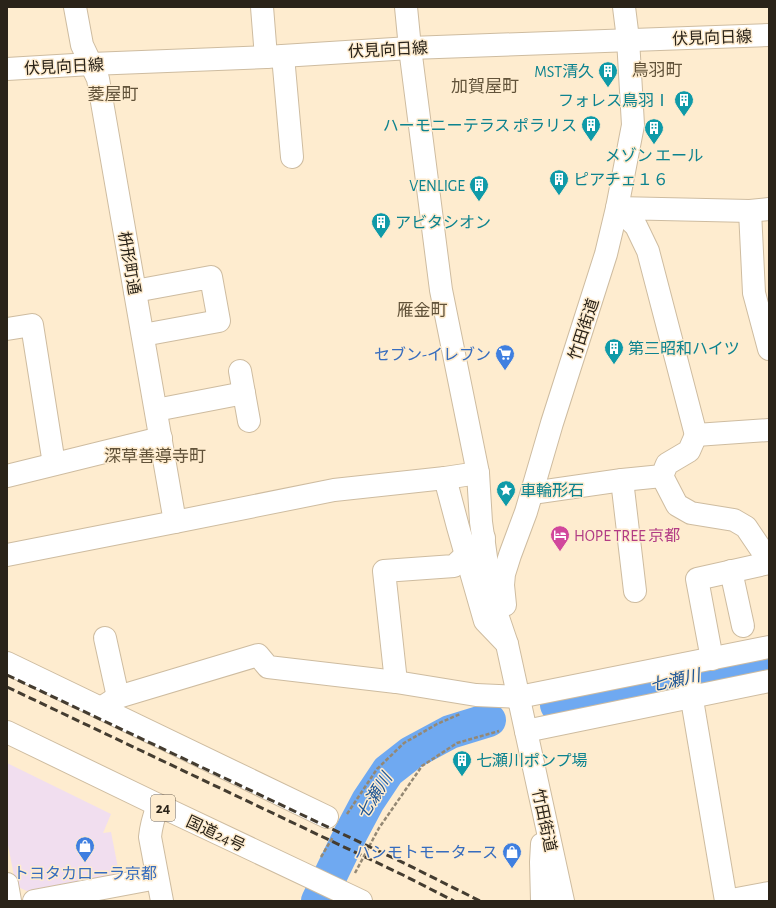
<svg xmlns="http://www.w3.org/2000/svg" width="776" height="908" viewBox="0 0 776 908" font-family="'Alegreya Sans','Noto Sans JP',sans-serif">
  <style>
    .commercial { fill: #f1deef }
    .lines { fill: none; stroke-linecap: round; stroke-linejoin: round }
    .river { stroke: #6fa9f1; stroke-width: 34 }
    .minor-casing { stroke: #cebca0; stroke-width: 24 }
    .major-casing { stroke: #cebca0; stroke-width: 24 }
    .highway-casing { stroke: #cebca0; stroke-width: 24 }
    .path { stroke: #948874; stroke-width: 2.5; stroke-dasharray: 4 2; stroke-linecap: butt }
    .minor { stroke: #fff; stroke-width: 22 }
    .major { stroke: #fff; stroke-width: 22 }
    .highway { stroke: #fff; stroke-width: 22 }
    .rail { stroke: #443c30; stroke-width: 3; stroke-dasharray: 8 4; stroke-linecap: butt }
    .labels { text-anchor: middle; stroke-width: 3; stroke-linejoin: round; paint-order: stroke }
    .shield { fill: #feeccf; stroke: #6a5f50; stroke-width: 1 }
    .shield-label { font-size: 15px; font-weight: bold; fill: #2a2319 }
    .street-label { font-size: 16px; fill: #2a2319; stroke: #feeccf }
    .culture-label { font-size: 16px; fill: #0d838f; stroke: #feeccf; text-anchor: start }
    .shop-label { font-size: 16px; fill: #366cbe; stroke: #feeccf; text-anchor: end }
    .hotel-label { font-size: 16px; fill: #b23c85; stroke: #feeccf; text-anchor: start }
    .neighbourhood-label { font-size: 17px; fill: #62533a; stroke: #feeccf }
    .water-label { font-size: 17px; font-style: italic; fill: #1b5495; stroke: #feeccf }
  </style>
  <rect width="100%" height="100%" fill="#feeccf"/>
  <path class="commercial" d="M7 763 111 814 103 833 111 832 119 873 29 892 16 886 7 840Z"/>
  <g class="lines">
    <g class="river">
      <path d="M557 705 769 659"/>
      <path d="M318 901 351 833 368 801 388 771 411 753 450 732 489 720"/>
    </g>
    <g class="minor-casing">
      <g id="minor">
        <path d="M75 7 82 45 98 79 175 522"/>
        <path d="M262 7 266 57"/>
        <path d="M283 56 292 157"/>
        <path d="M769 209 750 211 617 208 636 226 648 251 696 435 769 430"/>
        <path d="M750 211 754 293 769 349"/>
        <path d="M135 291 211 277 219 321 143 335"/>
        <path d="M7 329 32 325 54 464"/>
        <path d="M240 371 249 421"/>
        <path d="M156 410 244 393"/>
        <path d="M7 476 161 438"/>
        <path d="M662 476 677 505 691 513 734 520 746 527 769 561"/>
        <path d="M445 478 458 527 485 621 507 644"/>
        <path d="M622 480 635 591"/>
        <path d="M532 493 622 480 662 476 667 464 689 451 696 435"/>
        <path d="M7 555 175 522 334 490 445 478 478 473"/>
        <path d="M731 571 743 626"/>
        <path d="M105 638 118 697"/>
        <path d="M712 659 697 579 769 563"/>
        <path d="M7 663 327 817"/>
        <path d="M686 664 726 901"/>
        <path d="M396 682 384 571 454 566 484 538"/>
        <path d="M101 708 118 697 258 655 268 667 396 682 476 695 519 697 769 647"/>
        <path d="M526 731 769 681"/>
        <path d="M158 805C154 816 151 826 150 837L162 901"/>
        <path d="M7 884 10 901"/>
        <path d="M34 901 157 878"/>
        <path d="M726 901 769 893"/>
      </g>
    </g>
    <g class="major-casing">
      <g id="major">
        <path d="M406 7 410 48 441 290 478 473 481 522 492 600 507 644 563 901"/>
        <path d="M7 69 91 64 266 57 410 48 769 35"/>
        <path d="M505 605 503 585 504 574 510 555 526 512 552 423 606 254 617 208 633 125 628 39 624 7"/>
        <path d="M542 901 541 862 542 844"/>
      </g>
    </g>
    <g class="highway-casing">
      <path id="highway" d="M7 732 158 805 361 901"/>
    </g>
    <g class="path">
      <path d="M347 814 377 769 404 743 437 724 460 714"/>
      <path d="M321 857 333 837"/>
      <path d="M355 873 379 828 422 766 457 743 499 731"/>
    </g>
    <use href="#minor" class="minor"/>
    <use href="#major" class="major"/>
    <use href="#highway" class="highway"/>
    <g class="rail">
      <path d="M7 675 408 865 480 901"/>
      <path d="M7 687 403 875 454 901"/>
    </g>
  </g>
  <defs>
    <g id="building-pin" transform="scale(1)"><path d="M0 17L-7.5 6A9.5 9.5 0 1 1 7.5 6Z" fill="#0f9aa8" stroke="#feeccf"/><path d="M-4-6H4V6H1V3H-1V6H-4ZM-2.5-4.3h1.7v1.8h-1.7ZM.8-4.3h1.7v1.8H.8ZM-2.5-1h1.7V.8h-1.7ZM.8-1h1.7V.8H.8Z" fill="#fff"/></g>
    <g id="supermarket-pin" transform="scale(1)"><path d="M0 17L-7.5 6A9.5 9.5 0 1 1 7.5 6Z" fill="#3f7fe0" stroke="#feeccf"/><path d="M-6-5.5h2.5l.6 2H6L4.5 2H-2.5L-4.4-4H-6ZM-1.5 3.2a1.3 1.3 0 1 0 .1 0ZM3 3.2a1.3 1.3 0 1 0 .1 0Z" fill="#fff"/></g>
    <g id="sight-pin" transform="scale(1)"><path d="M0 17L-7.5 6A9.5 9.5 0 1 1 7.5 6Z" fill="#0f9aa8" stroke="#feeccf"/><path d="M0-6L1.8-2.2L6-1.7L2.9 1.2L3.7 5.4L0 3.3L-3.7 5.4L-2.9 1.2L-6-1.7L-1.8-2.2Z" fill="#fff"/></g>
    <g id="hotel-pin" transform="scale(1)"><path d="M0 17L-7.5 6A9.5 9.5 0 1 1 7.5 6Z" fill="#d1479c" stroke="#feeccf"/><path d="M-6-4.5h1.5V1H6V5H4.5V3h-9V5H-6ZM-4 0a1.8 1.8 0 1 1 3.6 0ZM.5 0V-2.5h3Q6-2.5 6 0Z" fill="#fff"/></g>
    <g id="shop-pin" transform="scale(1)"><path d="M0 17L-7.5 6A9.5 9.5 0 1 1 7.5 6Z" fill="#3f7fe0" stroke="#feeccf"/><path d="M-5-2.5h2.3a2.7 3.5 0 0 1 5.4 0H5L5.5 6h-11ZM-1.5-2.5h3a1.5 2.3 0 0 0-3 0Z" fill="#fff"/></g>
  </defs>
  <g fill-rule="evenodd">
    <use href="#building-pin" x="608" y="71"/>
    <use href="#building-pin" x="684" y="100"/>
    <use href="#building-pin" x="591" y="125"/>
    <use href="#building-pin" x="654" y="128"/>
    <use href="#building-pin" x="559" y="179"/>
    <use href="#building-pin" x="479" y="185"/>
    <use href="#building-pin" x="381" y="222"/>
    <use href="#building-pin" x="614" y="348"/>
    <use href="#supermarket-pin" x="505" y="354"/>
    <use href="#sight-pin" x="506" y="490"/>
    <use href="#hotel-pin" x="560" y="535"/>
    <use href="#building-pin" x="462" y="760"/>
    <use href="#shop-pin" x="85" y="846"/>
    <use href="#shop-pin" x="512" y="852"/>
  </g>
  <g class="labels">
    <rect class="shield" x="151" y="795" width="24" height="26" rx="3"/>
    <g class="shield-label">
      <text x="163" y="813">24</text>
    </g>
    <g class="street-label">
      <text transform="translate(712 37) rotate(-2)" y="6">伏見向日線</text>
      <text transform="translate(388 49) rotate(-3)" y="6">伏見向日線</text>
      <text transform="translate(64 66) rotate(-3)" y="6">伏見向日線</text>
      <text transform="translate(130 263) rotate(80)" y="6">枡形町通</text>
      <text transform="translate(583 329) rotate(-72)" y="6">竹田街道</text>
      <text transform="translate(545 820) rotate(78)" y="6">竹田街道</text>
      <text transform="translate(216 833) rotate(25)" y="6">国道24号</text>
    </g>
    <g class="culture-label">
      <text x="594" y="77" text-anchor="end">MST清久</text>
      <text x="670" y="106" text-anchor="end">フォレス鳥羽Ⅰ</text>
      <text x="577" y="131" text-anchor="end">ハーモニーテラス ポラリス</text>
      <text x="654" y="161" text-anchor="middle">メゾン エール</text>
      <text x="573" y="185">ピアチェ１６</text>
      <text x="465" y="191" text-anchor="end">VENLIGE</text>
      <text x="395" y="228">アビタシオン</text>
      <text x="628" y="354">第三昭和ハイツ</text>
      <text x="520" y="496">車輪形石</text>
      <text x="476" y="766">七瀬川ポンプ場</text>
    </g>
    <g class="shop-label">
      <text x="491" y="360">セブン-イレブン</text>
      <text x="498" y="858">ハシモトモータース</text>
      <text x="85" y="879" text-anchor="middle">トヨタカローラ京都</text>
    </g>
    <g class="hotel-label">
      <text x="574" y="541">HOPE TREE 京都</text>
    </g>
    <g class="neighbourhood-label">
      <text x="657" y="76">鳥羽町</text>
      <text x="485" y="92">加賀屋町</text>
      <text x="113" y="100">菱屋町</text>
      <text x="422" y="316">雁金町</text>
      <text x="155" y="462">深草善導寺町</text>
    </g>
    <g class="water-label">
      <text transform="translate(675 680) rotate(-12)" y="6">七瀬川</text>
      <text transform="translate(374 796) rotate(-58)" y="6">七瀬川</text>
    </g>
  </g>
  <rect width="776" height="908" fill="none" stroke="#2a2319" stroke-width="16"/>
</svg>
